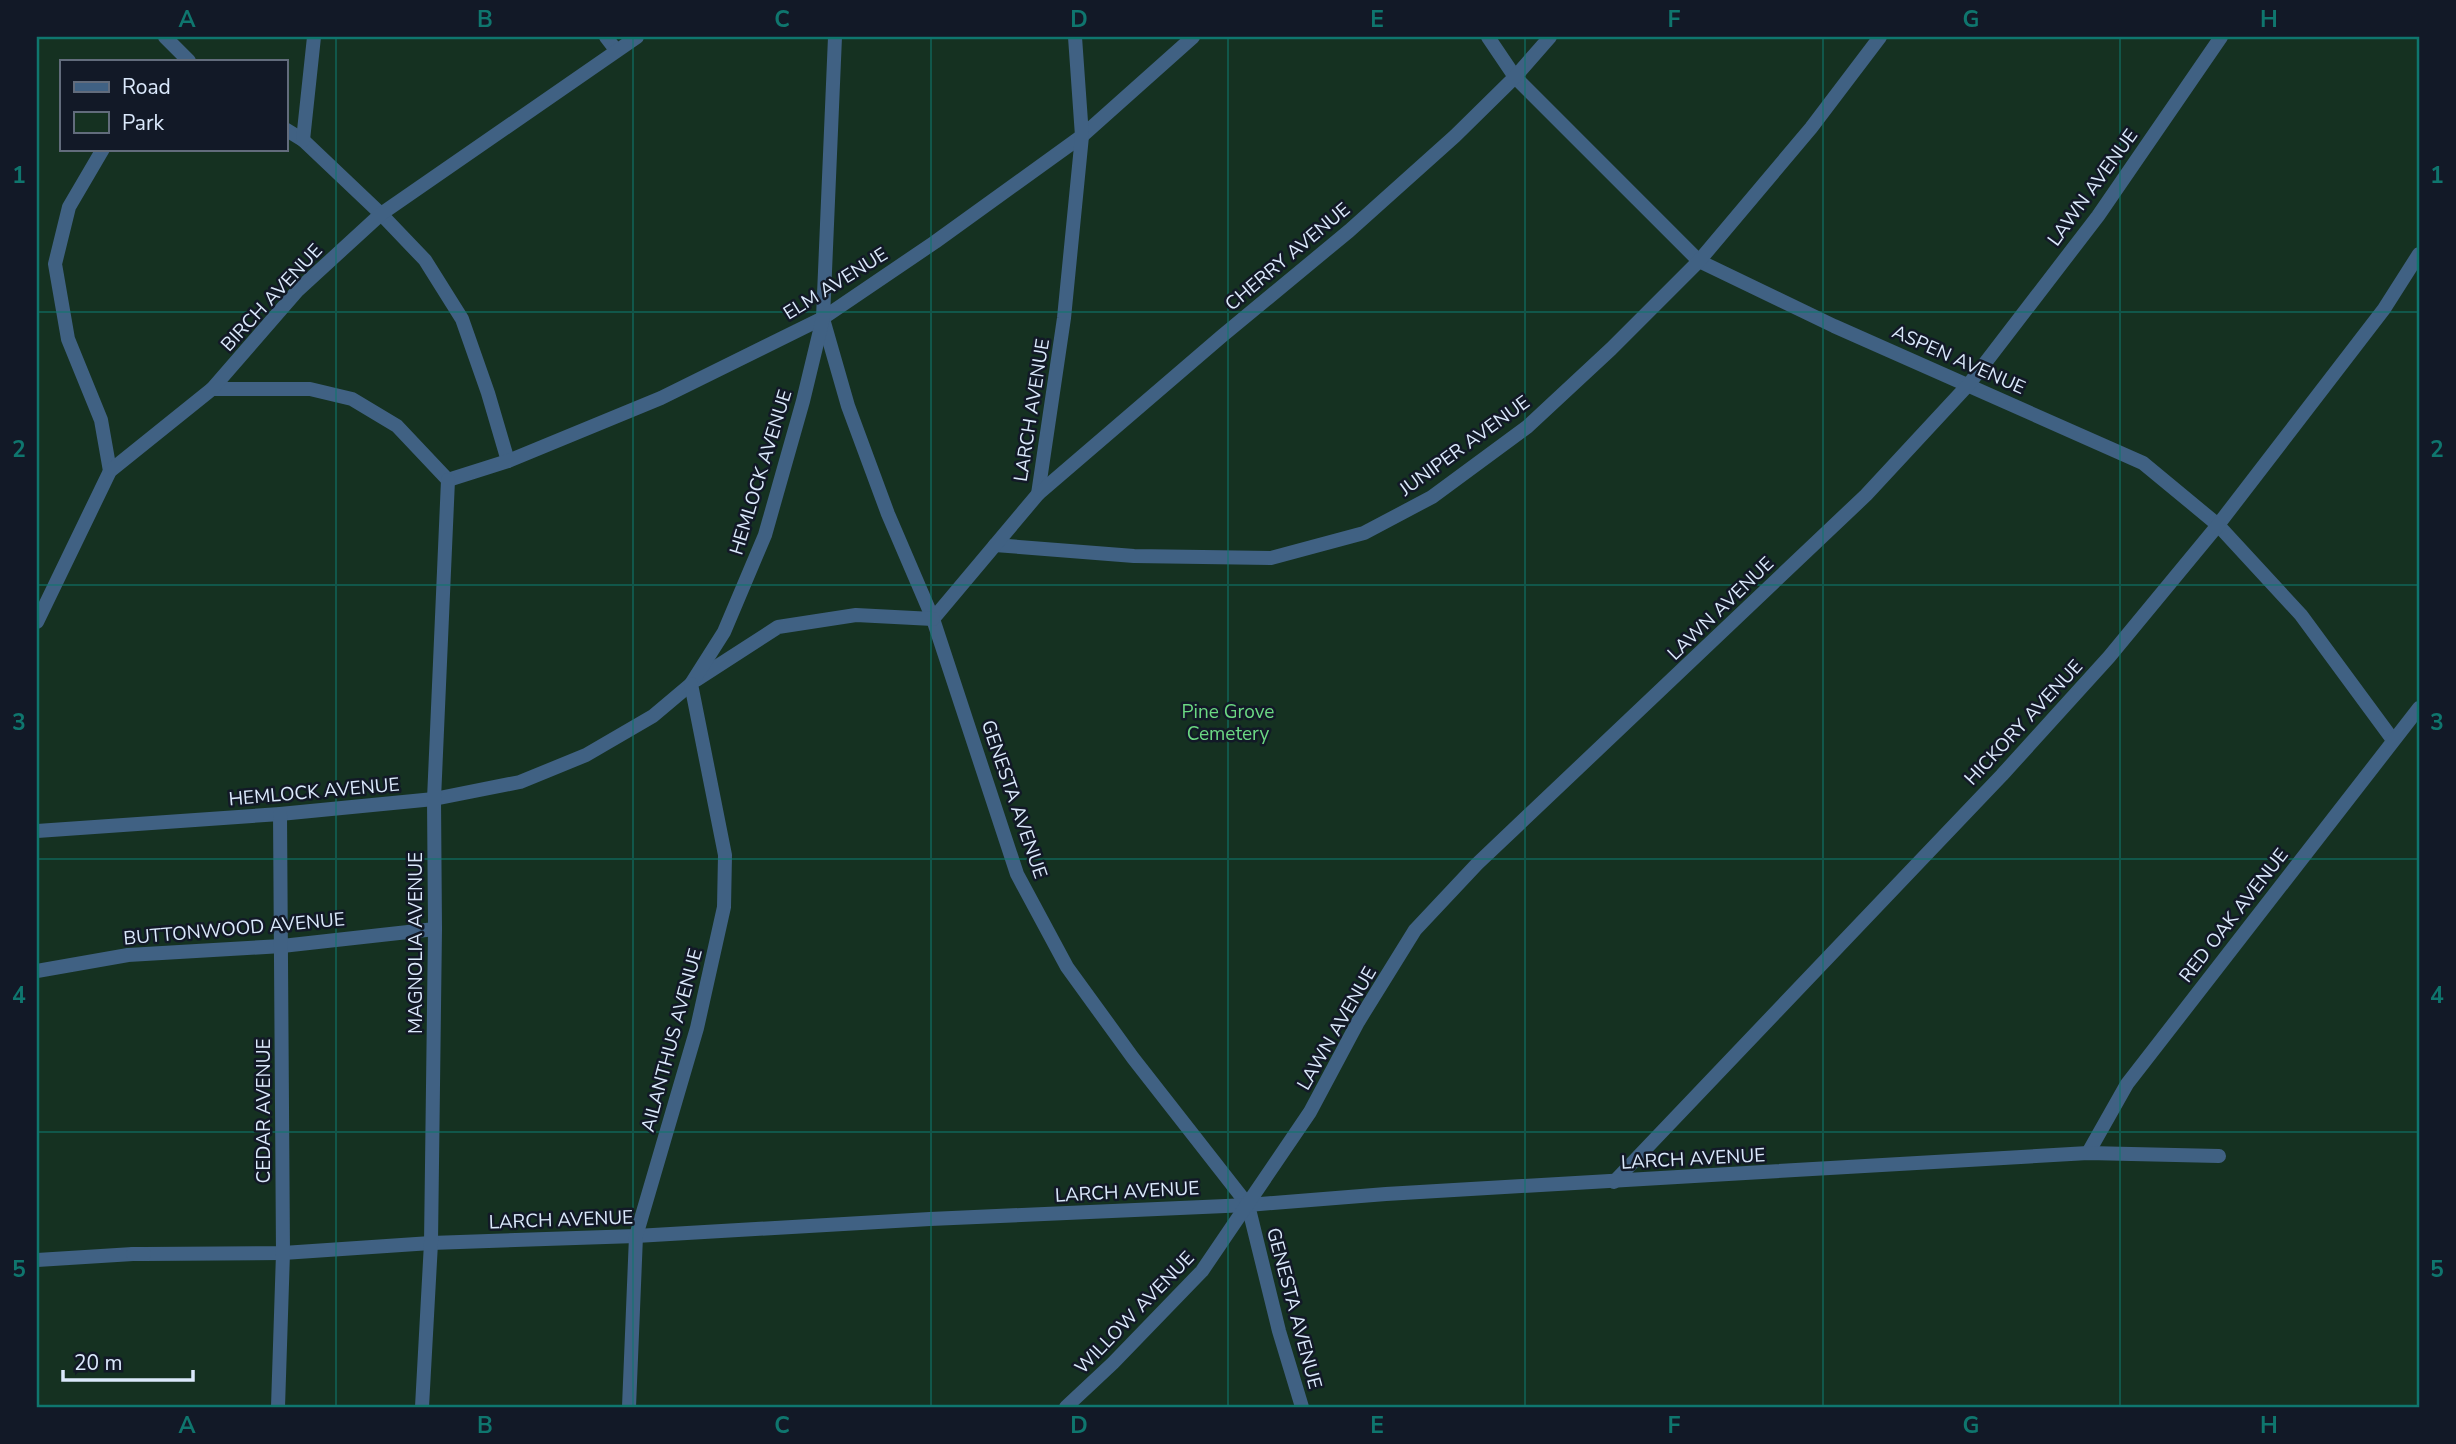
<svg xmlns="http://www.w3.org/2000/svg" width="2456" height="1444" viewBox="0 0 2456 1444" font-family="'Nunito Sans',sans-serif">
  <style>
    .green { fill: #153121; fill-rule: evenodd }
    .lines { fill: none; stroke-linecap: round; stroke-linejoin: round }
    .service { stroke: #406183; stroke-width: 14 }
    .minor { stroke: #406183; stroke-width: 14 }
    .grid { fill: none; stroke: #0f766e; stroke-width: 2; stroke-opacity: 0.55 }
    .labels { text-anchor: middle; stroke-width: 5; stroke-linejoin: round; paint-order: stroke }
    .street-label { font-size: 19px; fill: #dbe9fc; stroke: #121927 }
    .park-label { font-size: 19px; fill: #6bd883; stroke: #121927 }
    .neatline { fill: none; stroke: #0f766e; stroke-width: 2.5 }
    .grid-label { font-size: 23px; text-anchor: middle; font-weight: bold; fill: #0f766e }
  </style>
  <rect width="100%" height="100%" fill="#121927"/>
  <path class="green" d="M37 37H2419V1407H37ZM61 61H285V149H61Z"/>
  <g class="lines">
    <g class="service">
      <path d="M165 37 189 61"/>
      <path d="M606 37 616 50"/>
      <path d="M1488 37 1515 77 1699 261 1834 326 2143 463 2218 525 2301 615 2393 740"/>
      <path d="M285 129 303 140 381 214 425 260 462 319 488 393 508 461"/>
      <path d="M303 140 314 37"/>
      <path d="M103 149 69 207 55 264 68 339 101 420 110 471"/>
      <path d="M823 319 848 406 888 514 933 619 1017 874 1067 967 1133 1058 1248 1205 1279 1331 1302 1407"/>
      <path d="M212 389H310L352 399 397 426 448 480"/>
      <path d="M448 480 508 461 661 398 823 318 935 242 1082 136 1193 37"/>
      <path d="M1038 494 1064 318 1082 136 1075 37"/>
      <path d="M995 545 1134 556 1271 558 1364 533 1432 497 1527 427 1611 349 1699 261 1811 128 1880 37"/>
      <path d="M933 619 1038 494 1222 336 1349 231 1455 136 1515 77 1550 37"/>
      <path d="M37 622 110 471 212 389 298 290 381 214 637 37"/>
      <path d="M696 680 778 627 856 615 933 619"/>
      <path d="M37 831 280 814 434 799 520 782 586 755 653 716 691 684 724 632 765 535 803 401 823 318 835 37"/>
      <path d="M37 971 128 955 282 946 435 929"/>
      <path d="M2088 1153 2127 1084 2419 708"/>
      <path d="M1614 1182 2002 775 2109 657 2218 525 2384 309 2419 254"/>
      <path d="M144 1254 283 1253 431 1243 636 1236 930 1219 1248 1205 1386 1194 2088 1153 2219 1156"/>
      <path d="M37 1260 133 1254"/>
      <path d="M278 1407 283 1253 280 814"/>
      <path d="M422 1407 431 1243 435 929 434 799 448 480"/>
      <path d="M629 1407 636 1236 697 1028 724 907 725 855 691 684"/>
      <path d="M1066 1407 1113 1363 1202 1271 1310 1112 1358 1022 1415 930 1477 864 1866 495 1969 384 2098 216 2221 37"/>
    </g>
    <path class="minor" d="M133 1254H144"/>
  </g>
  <path class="grid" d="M336 37V1407M633 37V1407M931 37V1407M1228 37V1407M1525 37V1407M1823 37V1407M2120 37V1407M37 312H2419M37 585H2419M37 859H2419M37 1132H2419"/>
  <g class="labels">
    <g class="street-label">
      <text transform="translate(2092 187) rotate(-54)" y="7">LAWN AVENUE</text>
      <text transform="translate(1287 256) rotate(-40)" y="7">CHERRY AVENUE</text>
      <text transform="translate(835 283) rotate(-32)" y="7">ELM AVENUE</text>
      <text transform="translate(271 297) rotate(-47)" y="7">BIRCH AVENUE</text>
      <text transform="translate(1959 359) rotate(24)" y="7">ASPEN AVENUE</text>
      <text transform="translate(1031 410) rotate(-81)" y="7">LARCH AVENUE</text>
      <text transform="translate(1464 445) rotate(-36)" y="7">JUNIPER AVENUE</text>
      <text transform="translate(760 472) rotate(-73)" y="7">HEMLOCK AVENUE</text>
      <text transform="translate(1720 608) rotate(-44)" y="7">LAWN AVENUE</text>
      <text transform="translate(2023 722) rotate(-47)" y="7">HICKORY AVENUE</text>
      <text transform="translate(314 791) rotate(-5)" y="7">HEMLOCK AVENUE</text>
      <text transform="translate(1015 799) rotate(71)" y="7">GENESTA AVENUE</text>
      <text transform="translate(2233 915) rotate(-52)" y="7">RED OAK AVENUE</text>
      <text transform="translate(234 928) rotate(-5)" y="7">BUTTONWOOD AVENUE</text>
      <text transform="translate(415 943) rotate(-90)" y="7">MAGNOLIA AVENUE</text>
      <text transform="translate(1336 1028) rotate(-60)" y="7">LAWN AVENUE</text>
      <text transform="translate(671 1040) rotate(-75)" y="7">AILANTHUS AVENUE</text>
      <text transform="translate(263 1111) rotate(-90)" y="7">CEDAR AVENUE</text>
      <text transform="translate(1693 1158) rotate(-3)" y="7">LARCH AVENUE</text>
      <text transform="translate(1127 1191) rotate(-3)" y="7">LARCH AVENUE</text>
      <text transform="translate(561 1219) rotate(-2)" y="7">LARCH AVENUE</text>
      <text transform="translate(1295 1308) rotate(75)" y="7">GENESTA AVENUE</text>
      <text transform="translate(1134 1312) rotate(-46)" y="7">WILLOW AVENUE</text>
    </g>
    <g class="park-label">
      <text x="1228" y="718">Pine Grove<tspan x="1228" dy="22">Cemetery</tspan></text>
    </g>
  </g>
  <rect width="2456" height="1444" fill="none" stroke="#121927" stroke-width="77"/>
  <rect x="60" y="60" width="228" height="91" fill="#121927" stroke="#626c7c" stroke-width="2"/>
  <rect x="74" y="82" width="35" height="10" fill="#406183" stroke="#626c7c" stroke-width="2"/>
  <text x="122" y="94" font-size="21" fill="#dbe9fc">Road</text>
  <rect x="74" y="112" width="35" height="21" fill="#153121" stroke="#626c7c" stroke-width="2"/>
  <text x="122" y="130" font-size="21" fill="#dbe9fc">Park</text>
  <path d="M63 1370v10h130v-10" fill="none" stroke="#dbe9fc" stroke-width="3.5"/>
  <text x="74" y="1370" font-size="21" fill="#dbe9fc" stroke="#121927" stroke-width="5" paint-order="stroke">20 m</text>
  <rect x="38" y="38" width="2380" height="1368" class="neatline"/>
  <g class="grid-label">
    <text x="187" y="27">A</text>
    <text x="485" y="27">B</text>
    <text x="782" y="27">C</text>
    <text x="1079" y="27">D</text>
    <text x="1377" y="27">E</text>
    <text x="1674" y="27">F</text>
    <text x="1971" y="27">G</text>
    <text x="2269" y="27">H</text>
    <text x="19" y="183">1</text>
    <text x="2437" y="183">1</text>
    <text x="19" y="457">2</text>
    <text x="2437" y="457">2</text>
    <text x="19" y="730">3</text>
    <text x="2437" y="730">3</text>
    <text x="19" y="1003">4</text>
    <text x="2437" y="1003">4</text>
    <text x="19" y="1277">5</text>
    <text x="2437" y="1277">5</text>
    <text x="187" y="1433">A</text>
    <text x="485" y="1433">B</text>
    <text x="782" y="1433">C</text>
    <text x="1079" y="1433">D</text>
    <text x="1377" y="1433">E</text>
    <text x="1674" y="1433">F</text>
    <text x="1971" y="1433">G</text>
    <text x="2269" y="1433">H</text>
  </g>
</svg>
